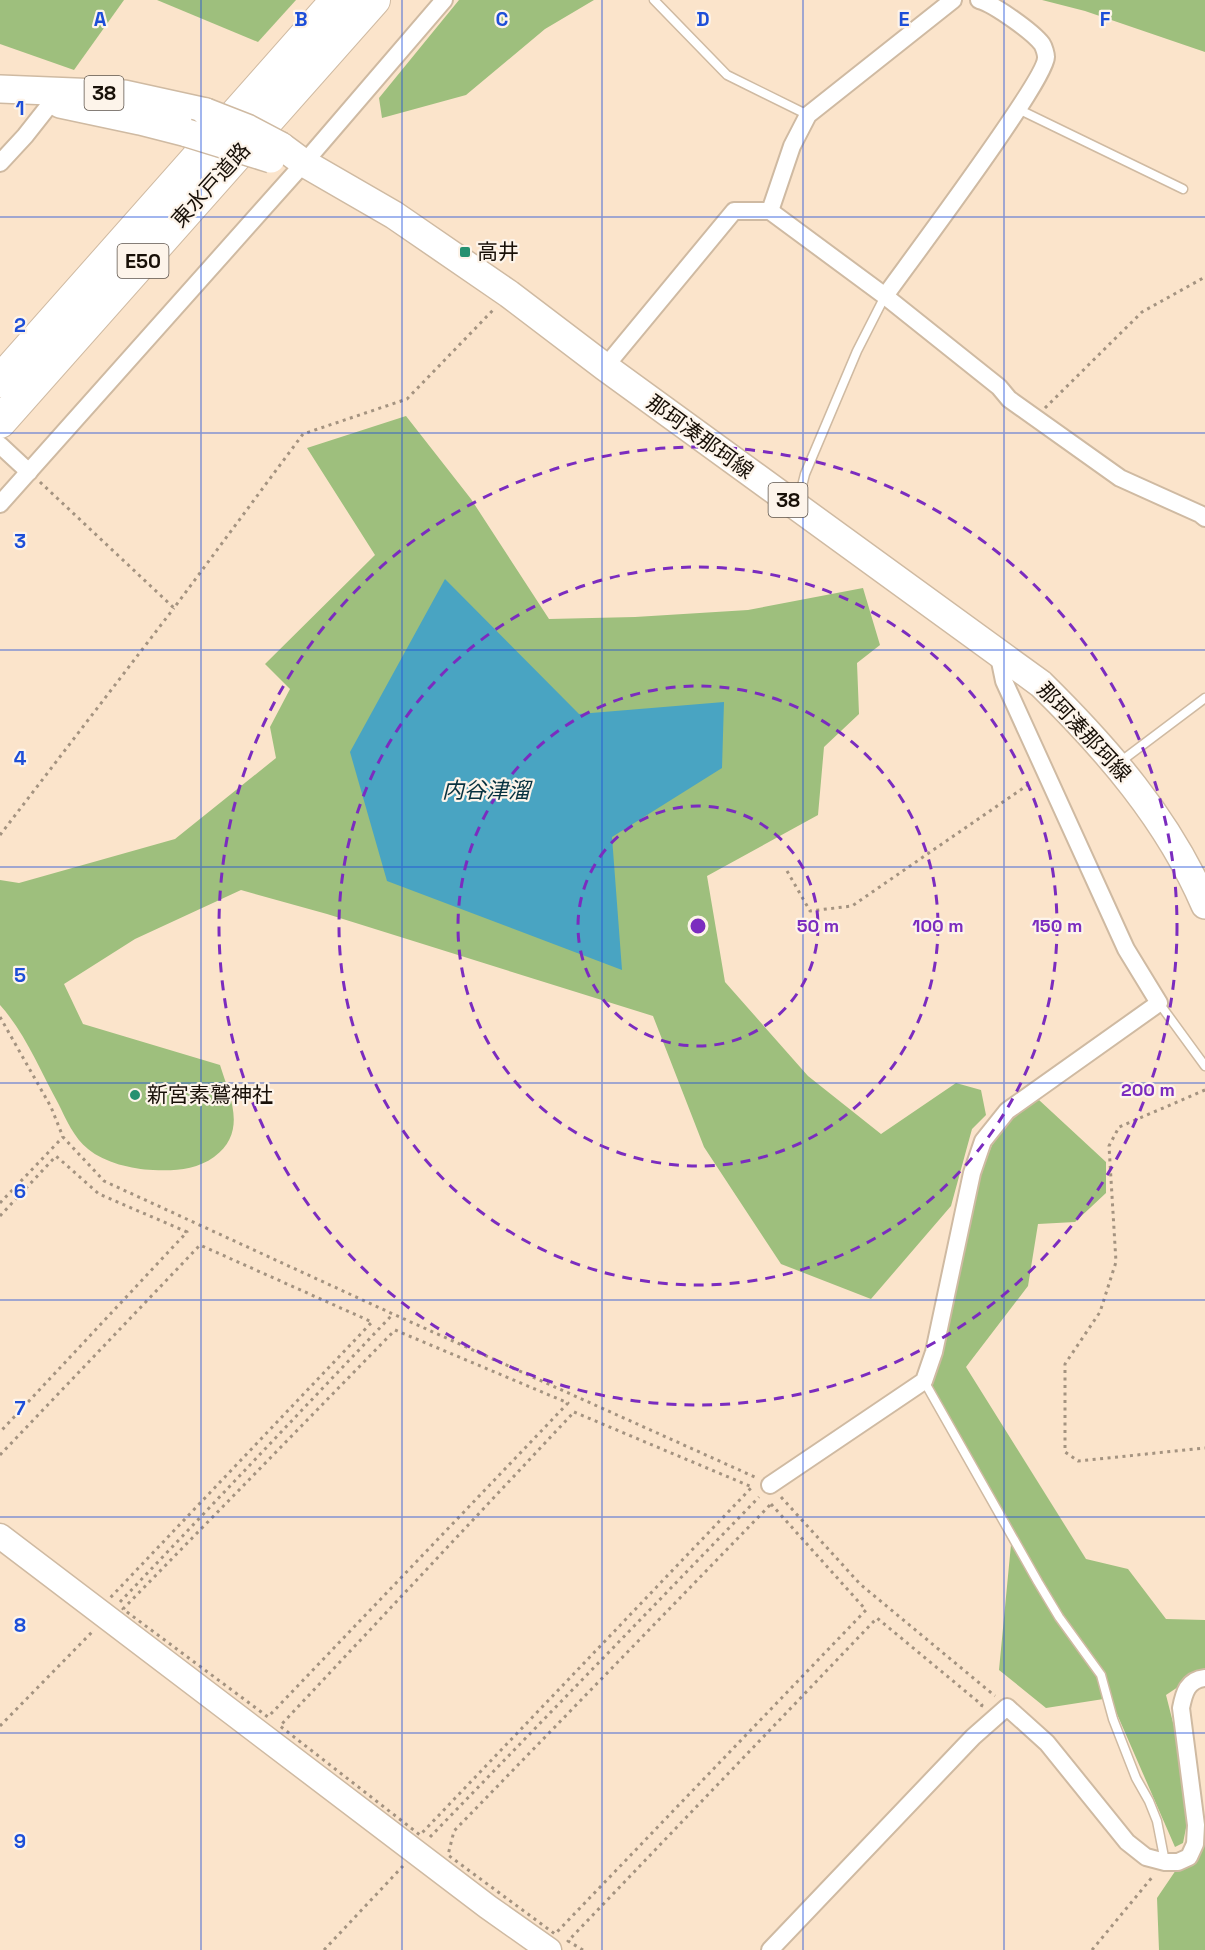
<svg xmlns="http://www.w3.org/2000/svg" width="1205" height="1950" viewBox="0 0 1205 1950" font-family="'Space Grotesk','Noto Sans JP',sans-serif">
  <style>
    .forest { fill: #9ebf7d }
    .water { fill: #49a4c2 }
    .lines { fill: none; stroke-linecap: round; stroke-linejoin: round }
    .lane-casing { stroke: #cfbaa2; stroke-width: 11 }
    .street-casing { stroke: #cfbaa2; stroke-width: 20 }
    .secondary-casing { stroke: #cfbaa2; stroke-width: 27 }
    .primary-casing { stroke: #cfbaa2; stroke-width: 30 }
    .highway-casing { stroke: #cfbaa2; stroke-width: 34 }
    .path { stroke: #a49380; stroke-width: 3; stroke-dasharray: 3 4.5; stroke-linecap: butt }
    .lane { stroke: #fff; stroke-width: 8 }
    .street { stroke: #fff; stroke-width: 16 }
    .secondary { stroke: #fff; stroke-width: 24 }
    .primary { stroke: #fff; stroke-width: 27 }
    .highway { stroke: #fff; stroke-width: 32 }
    .primary-bridge-casing { stroke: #cfbaa2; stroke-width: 30; stroke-linecap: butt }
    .primary-bridge { stroke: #fff; stroke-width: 27 }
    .grid { fill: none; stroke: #1d4ed8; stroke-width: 1.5; stroke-opacity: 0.55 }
    .ring { fill: none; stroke: #7b2cbf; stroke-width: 3; stroke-dasharray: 10 8 }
    .poi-dot { fill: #269170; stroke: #fdf4ea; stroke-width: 2 }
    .labels { text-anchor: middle; stroke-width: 4.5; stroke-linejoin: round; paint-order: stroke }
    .shield { fill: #fdf4ea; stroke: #5d544c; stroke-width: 1.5 }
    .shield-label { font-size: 20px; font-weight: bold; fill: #181008 }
    .street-label { font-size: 21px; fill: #181008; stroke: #fdf4ea }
    .poi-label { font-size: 21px; fill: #181008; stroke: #fdf4ea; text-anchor: start }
    .water-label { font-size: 22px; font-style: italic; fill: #06313f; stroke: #fdf4ea }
    .grid-label { font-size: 20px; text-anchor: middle; font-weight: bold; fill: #1d4ed8; stroke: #fdf4ea; stroke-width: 4.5; stroke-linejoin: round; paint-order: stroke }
    .centre { fill: #7b2cbf; stroke: #fdf4ea; stroke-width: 3 }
    .ring-label { font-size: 18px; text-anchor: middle; font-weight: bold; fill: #7b2cbf; stroke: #fdf4ea; stroke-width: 4.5; stroke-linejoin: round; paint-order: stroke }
  </style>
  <rect width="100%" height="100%" fill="#fbe4cb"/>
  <g class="forest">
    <path d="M0 0H124L74 70 0 44Z"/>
    <path d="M157 0H296L258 42Z"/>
    <path d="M459 0H594L545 29 466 95 382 118 379 98Z"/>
    <path d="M1042 0H1205V52L1085 11Z"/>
    <path d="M406 416 471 499 549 619 635 617 748 610 863 588 880 645 857 663 859 714 824 747 818 815 707 876 725 982 808 1076 881 1134 956 1083 981 1090 986 1115 972 1129 951 1206 871 1299 781 1264 704 1147 653 1016 327 914 241 890 135 939 64 984 83 1024 220 1065C230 1097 248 1132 214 1157 196 1170 174 1171 153 1170 132 1169 105 1163 88 1149 74 1138 66 1119 58 1103 40 1070 25 1033 0 1005V880L19 883 175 839 276 758 270 727 290 689 265 664 375 555 307 448Z"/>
    <path d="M1039 1100 1106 1162V1193L1075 1222 1038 1224 1028 1286 966 1367 1086 1559 1128 1569 1166 1619 1205 1620V1669L1166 1695 1180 1750 1188 1818 1183 1843 1175 1847 1110 1698 1046 1708 999 1670 1012 1534 929 1381 980 1175 992 1145 1013 1114Z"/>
    <path d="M1205 1831V1950H1159L1157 1898 1178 1867 1200 1855Z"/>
  </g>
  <path class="water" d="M445 579 579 714 724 702 722 768 612 837 622 970 387 881 350 752Z"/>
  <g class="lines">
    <g class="lane-casing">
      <g id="lane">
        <path d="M654 0 727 75 808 115"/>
        <path d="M1018 109 1183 189"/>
        <path d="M798 502 805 474 857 351 885 296"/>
        <path d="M1120 762 1205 698"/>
        <path d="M1159 1003 1205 1066"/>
        <path d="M924 1381 1038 1582 1059 1617 1101 1675 1113 1719 1136 1778 1149 1801 1157 1821 1165 1862"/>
      </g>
    </g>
    <g class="street-casing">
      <g id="street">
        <path d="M0 163 25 136 51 103"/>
        <path d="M770 211 792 146 808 115 953 0"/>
        <path d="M885 296C907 265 1047 79 1046 57 1046 54 1044 47 1042 44 1033 32 994 4 979 0"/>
        <path d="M605 367 734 211H770L885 296 999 387 1009 399 1120 478 1200 514 1205 518"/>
        <path d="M0 445 29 472"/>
        <path d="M0 504 304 163 444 0"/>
        <path d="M770 1485 924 1381 934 1352 972 1173 983 1141 1007 1111 1159 1003 1126 949 1004 681 998 652"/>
        <path d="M770 1950 973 1737 1007 1707 1047 1743 1127 1842 1146 1857 1165 1862H1178L1189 1857 1195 1844 1196 1825 1181 1708C1184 1693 1187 1680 1205 1678"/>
      </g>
    </g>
    <g class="secondary-casing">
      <path id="secondary" d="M0 1536 488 1907 549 1950"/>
    </g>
    <g class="primary-casing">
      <g id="primary">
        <path d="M0 89 124 94 206 112"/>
        <path d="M60 104 140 121 187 133"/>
        <path d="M281 146 304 163 394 215 509 294 605 367 1041 684C1107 749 1168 819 1205 905"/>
      </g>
    </g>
    <g class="highway-casing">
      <g id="highway">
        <path d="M0 381 337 0"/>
        <path d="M0 422 374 0"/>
      </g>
    </g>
    <g class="path">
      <path d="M1045 408 1142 312 1205 277"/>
      <path d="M40 482 174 608 303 434 407 399 495 308"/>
      <path d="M0 835 174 608"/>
      <path d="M787 871 810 911 852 906 1032 782"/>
      <path d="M0 1017 51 1107 63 1137 104 1181 393 1314 757 1478"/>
      <path d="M1205 1090 1119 1127 1109 1146 1116 1262 1100 1312 1065 1364V1452L1078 1461 1205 1448"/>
      <path d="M0 1203 63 1137"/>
      <path d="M0 1216 56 1156 99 1194 187 1232 0 1432"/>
      <path d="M395 1330 568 1403 268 1717 123 1609Z"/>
      <path d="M574 1412 752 1487 420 1835 280 1726Z"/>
      <path d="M0 1455 200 1245 372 1322 110 1598"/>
      <path d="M781 1497 860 1584 995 1696"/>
      <path d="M771 1504 866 1610 555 1934 448 1855 454 1831Z"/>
      <path d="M120 1602 393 1314"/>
      <path d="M0 1726 93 1631"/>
      <path d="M430 1837 759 1497"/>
      <path d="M324 1950 403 1866"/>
      <path d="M583 1950 568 1941 877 1618 982 1705 981 1707"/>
      <path d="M1092 1950 1154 1875"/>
    </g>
    <use href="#lane" class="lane"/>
    <use href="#street" class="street"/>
    <use href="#secondary" class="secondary"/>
    <use href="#primary" class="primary"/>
    <use href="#highway" class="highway"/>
    <g class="primary-bridge-casing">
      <g id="primary-bridge">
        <path d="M206 112 247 128 281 146"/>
        <path d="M187 133 271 159"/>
      </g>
    </g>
    <use href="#primary-bridge" class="primary-bridge"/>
  </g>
  <path class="grid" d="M201 0V1950M402 0V1950M602 0V1950M803 0V1950M1004 0V1950M0 217H1205M0 433H1205M0 650H1205M0 867H1205M0 1083H1205M0 1300H1205M0 1517H1205M0 1733H1205"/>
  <g class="ring">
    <circle cx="698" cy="926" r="120"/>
    <circle cx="698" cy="926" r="240"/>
    <circle cx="698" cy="926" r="359"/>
    <circle cx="698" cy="926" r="479"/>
  </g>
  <g class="poi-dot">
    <rect x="459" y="246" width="12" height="12" rx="3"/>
    <circle cx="135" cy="1095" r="6"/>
  </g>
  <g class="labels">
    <g class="shield">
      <rect x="84.5" y="76" width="39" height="34" rx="4.5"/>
      <rect x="117.5" y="244" width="51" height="34" rx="4.5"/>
      <rect x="768.5" y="483" width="39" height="34" rx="4.5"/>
    </g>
    <g class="shield-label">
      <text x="104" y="100">38</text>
      <text x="143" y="268">E50</text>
      <text x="788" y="507">38</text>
    </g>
    <g class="street-label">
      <text transform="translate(211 185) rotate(-48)" y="7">東水戸道路</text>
      <text transform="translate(700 437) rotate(36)" y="7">那珂湊那珂線</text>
      <text transform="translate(1084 732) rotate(47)" y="7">那珂湊那珂線</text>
    </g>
    <g class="poi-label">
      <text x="477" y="259">高井</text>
      <text x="147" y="1102">新宮素鷲神社</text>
    </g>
    <g class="water-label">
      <text x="486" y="798">内谷津溜</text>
    </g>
  </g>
  <g class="grid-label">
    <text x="100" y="26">A</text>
    <text x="301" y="26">B</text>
    <text x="502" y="26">C</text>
    <text x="703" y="26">D</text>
    <text x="904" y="26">E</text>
    <text x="1105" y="26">F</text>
    <text x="20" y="115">1</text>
    <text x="20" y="332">2</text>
    <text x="20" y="548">3</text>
    <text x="20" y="765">4</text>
    <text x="20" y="982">5</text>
    <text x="20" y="1198">6</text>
    <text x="20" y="1415">7</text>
    <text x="20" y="1632">8</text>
    <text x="20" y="1848">9</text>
  </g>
  <circle cx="698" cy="926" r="9" class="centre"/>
  <g class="ring-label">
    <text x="818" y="932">50 m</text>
    <text x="938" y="932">100 m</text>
    <text x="1057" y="932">150 m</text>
    <text x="1148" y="1096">200 m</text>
  </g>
</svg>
